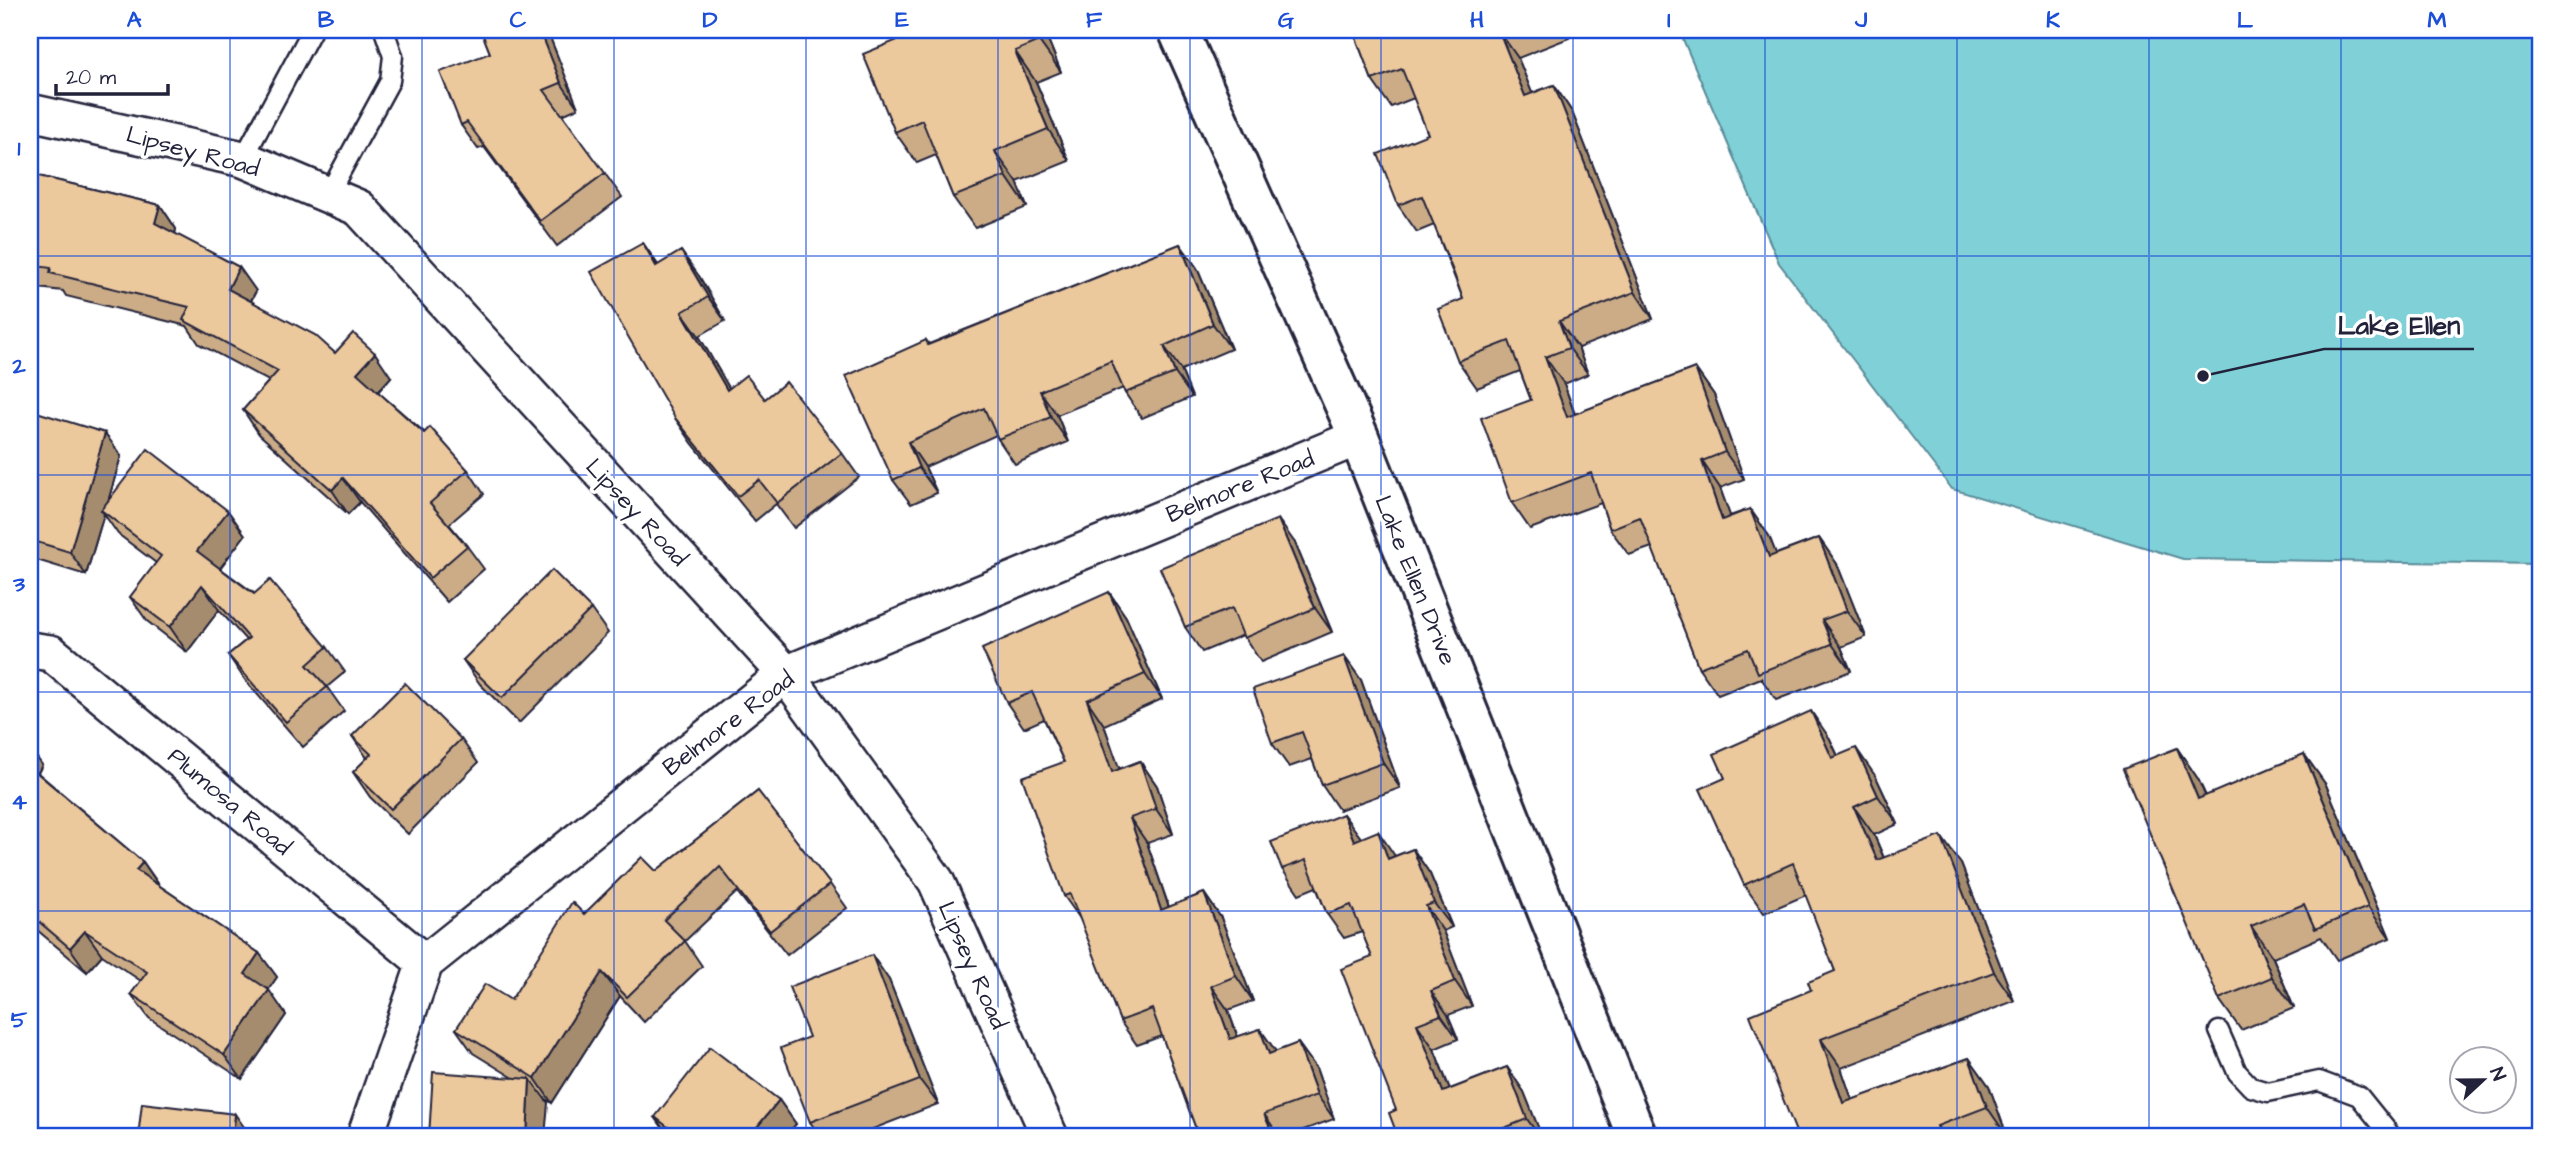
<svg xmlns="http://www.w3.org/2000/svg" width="2571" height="1167" viewBox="0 0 2571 1167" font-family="'Architects Daughter',sans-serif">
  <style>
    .water { fill: #80d1d7; stroke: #5a8b99; stroke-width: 2 }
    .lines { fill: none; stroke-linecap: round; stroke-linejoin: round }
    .lane-casing { stroke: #22223b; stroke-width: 23 }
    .street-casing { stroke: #22223b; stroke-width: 40 }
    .secondary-casing { stroke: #22223b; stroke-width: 44 }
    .lane { stroke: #fff; stroke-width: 18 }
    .street { stroke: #fff; stroke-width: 35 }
    .secondary { stroke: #fff; stroke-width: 38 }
    .wall { fill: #cbac87; stroke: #22223b; stroke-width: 2 }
    .shaded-wall { fill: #a58c6e; stroke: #22223b; stroke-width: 2 }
    .building { fill: #ecc89d; stroke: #22223b; stroke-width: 2 }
    .grid { fill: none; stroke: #1d4ed8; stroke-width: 2; stroke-opacity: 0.55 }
    .labels { text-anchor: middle; stroke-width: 7; stroke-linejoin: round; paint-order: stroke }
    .street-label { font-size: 24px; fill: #22223b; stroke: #fff }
    .leader { fill: none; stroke: #22223b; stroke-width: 2.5 }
    .callout-dot { fill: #22223b; stroke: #fff; stroke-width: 2.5 }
    .callout-label { font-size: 26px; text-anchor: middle; font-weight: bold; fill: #22223b; stroke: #fff; stroke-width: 7; stroke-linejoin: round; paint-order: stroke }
    .neatline { fill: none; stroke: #1d4ed8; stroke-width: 2.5 }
    .grid-label { font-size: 23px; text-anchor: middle; font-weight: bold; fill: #1d4ed8 }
  </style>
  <rect width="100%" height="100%" fill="#fff"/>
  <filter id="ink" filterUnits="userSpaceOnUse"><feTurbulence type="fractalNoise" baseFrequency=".0143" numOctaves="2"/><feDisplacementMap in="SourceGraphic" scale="14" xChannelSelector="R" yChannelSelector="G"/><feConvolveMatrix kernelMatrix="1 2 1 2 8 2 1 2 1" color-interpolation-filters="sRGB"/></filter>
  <g filter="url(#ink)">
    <path class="water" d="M1679 30H2541V564L2183 559 1952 489 1779 263Z"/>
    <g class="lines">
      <g class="lane-casing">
        <g id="lane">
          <path d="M243 159 312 30"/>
          <path d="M328 195 390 81 393 56 384 30"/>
          <path d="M2219 1031 2237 1072 2251 1087 2268 1092 2319 1081 2359 1096 2392 1137"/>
        </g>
      </g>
      <g class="street-casing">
        <g id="street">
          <path d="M30 112 243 159 359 208 786 674 936 881 1050 1137"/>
          <path d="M30 650 51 653 425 963"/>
          <path d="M365 1137 425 963 786 674 1359 437"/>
        </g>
      </g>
      <g class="secondary-casing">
        <path id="secondary" d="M1178 30 1359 437 1637 1137"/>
      </g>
      <use href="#lane" class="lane"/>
      <use href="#street" class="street"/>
      <use href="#secondary" class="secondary"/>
    </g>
    <g class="wall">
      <path d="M481 30H547L578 108 562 115 622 197 557 246 484 147 478 149 461 125 490 53Z"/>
      <path d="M1044 30 1061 72 1036 82 1069 161 1017 182 1027 207 975 228 953 197 936 155 917 163 895 132Z"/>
      <path d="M1353 30H1565L1569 38 1518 58 1532 93 1554 85 1572 112 1653 319 1578 348 1588 374 1564 384 1575 414 1695 368 1714 395 1744 479 1720 488 1730 516 1750 509 1769 536 1776 554 1819 538 1837 564 1866 637 1841 647 1851 671 1776 700 1761 678 1718 695 1699 668 1652 547 1629 555 1610 529 1601 503 1530 529 1512 503 1531 400 1520 371 1477 388 1458 361 1463 299 1434 225 1417 232 1398 205 1428 134 1414 98 1391 107 1372 80Z"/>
      <path d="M30 174 160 205 176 229 175 234 239 267 256 291 251 301 335 353 391 377 378 392 468 470 484 494 449 524 467 546 484 569 447 602 360 502 348 514 259 434 243 410 269 381 199 344 187 326 66 296 63 291 30 287Z"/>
      <path d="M643 243 658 265 699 276 725 321 699 336 729 389 765 399 842 453 859 477 794 528 776 504 755 521 692 443 675 418Z"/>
      <path d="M1180 244 1197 268 1231 349 1181 370 1192 397 1142 418 1125 393 1123 388 1057 415 1068 442 1015 464 998 439 996 435 925 467 937 493 911 504 893 480 926 340 929 344Z"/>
      <path d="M30 410 121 456 108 501 228 511 245 535 220 568 327 647 345 672 327 687 344 711 303 747 245 680 228 655 246 640 219 610 187 652 147 621 130 597 156 563 118 534 104 514 86 575 30 558Z"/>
      <path d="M1295 543 1332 632 1261 662 1243 635 1202 652 1185 627Z"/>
      <path d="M1109 592 1126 617 1162 699 1104 725 1119 769 1140 761 1157 786 1173 834 1147 843 1169 907 1204 893 1221 918 1253 1001 1228 1010 1238 1037 1260 1029 1276 1052 1298 1043 1316 1068 1334 1119 1284 1137H1199L1162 1036 1137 1045 1120 1021 1081 920 1064 896V762L1044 719 1024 728 1007 703Z"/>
      <path d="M591 609 608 633 519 723 480 684 463 660Z"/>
      <path d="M1344 656 1361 680 1400 788 1339 810 1322 785 1312 759 1289 767 1272 743Z"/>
      <path d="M352 736 461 739 478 763 408 834 370 797 353 772 367 758Z"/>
      <path d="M1830 739 1838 756 1876 777 1898 824 1874 835 1884 858 1961 864 2014 1001 1841 1068 1852 1100 1969 1058 1989 1086 2007 1136 2003 1137H1798L1811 990 1835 971 1806 895 1764 913 1744 885Z"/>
      <path d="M30 748 42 765 38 773 143 862 160 886 259 953 277 977 268 990 286 1015 242 1079 149 1018 131 994 141 981 102 955 87 972 30 924Z"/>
      <path d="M2177 748 2198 779 2206 796 2304 754 2326 785 2390 938 2337 960 2321 937 2273 958 2294 1008 2241 1030 2219 999Z"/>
      <path d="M758 791 830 884 847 908 787 955 737 892 685 941 702 966 644 1022 620 996 552 1103 543 1097 548 1103 512 1077 473 1053 456 1029 511 1000 584 914 656 871Z"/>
      <path d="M1343 814 1361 838 1395 856 1413 849 1430 874 1452 927 1443 931 1472 1006 1448 1015 1458 1039 1434 1049 1450 1089 1507 1067 1524 1092 1542 1137H1398L1396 1110 1372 957 1362 932 1344 938 1327 914 1316 887 1299 894 1282 869Z"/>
      <path d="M889 980 938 1104 852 1137H821L810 1122 809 1037Z"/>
      <path d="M779 1100 796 1124 785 1137H669L655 1117Z"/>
    </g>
    <g class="shaded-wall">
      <path d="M540 30H547L578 108 561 83Z"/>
      <path d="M1035 30H1044L1061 72 1039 41Z"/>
      <path d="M1499 31 1518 58 1544 123 1525 96Z"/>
      <path d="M1015 51 1036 82 1069 161 1048 129Z"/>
      <path d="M1554 85 1572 112 1653 319 1635 292Z"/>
      <path d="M995 151 1017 182 1027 207 1006 176Z"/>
      <path d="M160 205 176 229 172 247 155 223Z"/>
      <path d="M643 243 660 268 656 266Z"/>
      <path d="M1180 244 1197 268 1231 349 1213 324Z"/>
      <path d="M681 251 699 276 725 321 708 297Z"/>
      <path d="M239 267 256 291 244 313 228 289Z"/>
      <path d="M682 312 699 336 745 415 727 390Z"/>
      <path d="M1559 321 1578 348 1588 374 1569 348Z"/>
      <path d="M1164 346 1181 370 1192 397 1175 373Z"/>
      <path d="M375 353 391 377 374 396 357 373Z"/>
      <path d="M1545 357 1564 384 1585 444 1567 417Z"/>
      <path d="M1695 368 1714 395 1744 479 1725 452Z"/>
      <path d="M1040 391 1057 415 1068 442 1051 417Z"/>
      <path d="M105 433 121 456 105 512 101 510 104 514 86 575 70 552Z"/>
      <path d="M908 442 925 467 937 493 919 468Z"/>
      <path d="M1702 461 1720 488 1741 546 1722 520Z"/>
      <path d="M343 478 360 502 348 514 332 490Z"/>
      <path d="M1750 509 1769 536 1788 584 1769 557Z"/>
      <path d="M228 511 245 535 214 576 197 551Z"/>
      <path d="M1278 519 1295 543 1332 632 1315 608Z"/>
      <path d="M1819 538 1837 564 1866 637 1847 611Z"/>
      <path d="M202 585 219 610 187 652 170 627Z"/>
      <path d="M1109 592 1126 617 1162 699 1145 674Z"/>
      <path d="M1822 620 1841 647 1851 671 1832 644Z"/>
      <path d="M1344 656 1361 680 1400 788 1383 763Z"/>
      <path d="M1087 700 1104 725 1129 796 1112 772Z"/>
      <path d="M1811 711 1830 739 1852 787 1832 758Z"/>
      <path d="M30 748 42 765 34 780 30 774Z"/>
      <path d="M1856 748 1876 777 1898 824 1878 796Z"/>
      <path d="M2177 748 2198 779 2220 830 2198 799Z"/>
      <path d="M2304 754 2326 785 2390 938 2368 907Z"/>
      <path d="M1140 761 1157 786 1173 834 1156 809Z"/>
      <path d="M1854 807 1874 835 1897 889 1877 860Z"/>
      <path d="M1343 814 1361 838 1354 841Z"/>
      <path d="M1130 818 1147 843 1178 935 1161 910Z"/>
      <path d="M1378 831 1395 856 1388 859Z"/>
      <path d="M1941 836 1961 864 2014 1001 1994 972Z"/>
      <path d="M1413 849 1430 874 1452 927 1434 903Z"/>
      <path d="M143 862 160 887 136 870Z"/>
      <path d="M1204 893 1221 918 1253 1001 1236 976Z"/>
      <path d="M1426 906 1443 931 1472 1006 1455 981Z"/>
      <path d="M2251 926 2273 958 2294 1008 2272 977Z"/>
      <path d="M85 931 102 955 87 972 70 948Z"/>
      <path d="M259 953 277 977 262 999 245 974Z"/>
      <path d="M872 955 889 980 938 1104 920 1080Z"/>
      <path d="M602 972 620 996 552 1103 535 1078Z"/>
      <path d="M1211 986 1228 1010 1247 1064 1230 1039Z"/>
      <path d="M269 990 286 1015 242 1079 224 1055Z"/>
      <path d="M1431 991 1448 1015 1458 1039 1441 1015Z"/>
      <path d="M1417 1024 1434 1049 1460 1117 1443 1092Z"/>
      <path d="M1260 1029 1277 1053 1269 1054Z"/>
      <path d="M1821 1039 1841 1068 1863 1131 1843 1103Z"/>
      <path d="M1298 1043 1316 1068 1334 1119 1317 1095Z"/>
      <path d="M1969 1058 1989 1086 2007 1136 1987 1107Z"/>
      <path d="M1507 1067 1524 1092 1542 1137H1540L1527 1119Z"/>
      <path d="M530 1079 548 1103 545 1137H527Z"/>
      <path d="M779 1100 796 1124 785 1137H749Z"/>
      <path d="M235 1114 251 1137H233Z"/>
      <path d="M1264 1114 1280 1137H1274Z"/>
      <path d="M1937 1126 1945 1137H1941Z"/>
    </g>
    <g class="building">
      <path d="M481 30H540L561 83 544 90 605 173 540 221 467 122 461 125 440 72 490 53Z"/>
      <path d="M922 30H1035L1039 41 1015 51 1048 129 995 151 1006 176 953 197 922 120 895 132 863 54Z"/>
      <path d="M1353 30H1502L1499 31 1525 96 1554 85 1635 292 1559 321 1569 348 1545 357 1567 417 1695 368 1725 452 1702 461 1722 520 1750 509 1769 557 1819 538 1847 611 1822 620 1832 644 1758 673 1748 649 1699 668 1640 517 1610 529 1591 473 1512 503 1481 418 1531 400 1509 341 1458 361 1438 309 1463 299 1453 271 1422 196 1398 205 1378 154 1428 134 1402 69 1372 80Z"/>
      <path d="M30 174 160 205 155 223 239 267 228 289 315 335 335 353 353 333 375 353 357 373 424 433 430 427 468 470 430 503 467 546 430 578 343 478 332 490 243 410 278 371 183 320 189 307 50 273 51 268 30 265Z"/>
      <path d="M643 243 656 266 681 251 708 297 682 312 727 390 746 375 765 399 786 382 842 453 777 503 759 480 738 496 675 418 591 272Z"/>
      <path d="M1180 244 1213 324 1164 346 1175 373 1125 393 1111 361 1040 391 1051 417 998 439 984 408 908 442 919 468 893 480 846 376 926 340 928 345Z"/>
      <path d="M30 410 105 433 70 552 30 540Z"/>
      <path d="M148 449 228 511 197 551 254 594 270 580 327 647 307 665 327 687 286 722 228 655 249 638 202 585 170 627 130 597 161 556 101 510Z"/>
      <path d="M1278 519 1315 608 1244 638 1232 608 1185 627 1160 568Z"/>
      <path d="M552 570 591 609 502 698 463 660Z"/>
      <path d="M1109 592 1145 674 1087 700 1112 772 1140 761 1156 809 1130 818 1161 910 1204 893 1236 976 1211 986 1230 1039 1260 1029 1269 1054 1298 1043 1317 1095 1264 1114 1274 1137H1199L1152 1009 1120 1021 1070 894 1064 896 1022 777 1064 762 1032 692 1007 703 982 649Z"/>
      <path d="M1344 656 1383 763 1322 785 1302 732 1272 743 1253 689Z"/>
      <path d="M405 683 461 739 391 809 353 772 371 754 352 736Z"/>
      <path d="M1811 711 1832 758 1856 748 1878 796 1854 807 1877 860 1941 836 1994 972 1821 1039 1843 1103 1969 1058 1987 1107 1937 1126 1941 1137H1798L1750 1015 1811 990 1808 982 1835 971 1793 863 1744 885 1700 789 1725 778 1714 754Z"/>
      <path d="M2177 748 2198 799 2304 754 2368 907 2315 929 2304 904 2251 926 2272 977 2219 999 2123 769Z"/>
      <path d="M30 767 143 862 136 870 259 953 245 974 269 990 224 1055 131 994 147 972 85 931 70 948 30 914V808L34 803 30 801Z"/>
      <path d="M758 791 830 884 770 931 720 867 664 920 685 941 627 997 602 972 535 1078 456 1029 485 984 511 1000 572 902 584 914 642 857 656 871Z"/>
      <path d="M1343 814 1354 841 1378 831 1388 859 1413 849 1434 903 1426 906 1455 981 1431 991 1441 1015 1417 1024 1443 1092 1507 1067 1527 1119 1482 1137H1398L1389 1113 1396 1110 1341 969 1372 957 1351 905 1327 914 1306 860 1282 869 1271 842Z"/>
      <path d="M872 955 920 1080 810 1122 781 1048 809 1037 789 987Z"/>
      <path d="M710 1047 779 1100 749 1137H676L678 1135 655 1117Z"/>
      <path d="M433 1072 530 1079 527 1137H429Z"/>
      <path d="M142 1103 235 1114 233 1137H138Z"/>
    </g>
  </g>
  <path class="grid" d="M230 30V1137M422 30V1137M614 30V1137M806 30V1137M998 30V1137M1190 30V1137M1381 30V1137M1573 30V1137M1765 30V1137M1957 30V1137M2149 30V1137M2341 30V1137M30 256H2541M30 475H2541M30 692H2541M30 911H2541"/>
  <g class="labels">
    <g class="street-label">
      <text transform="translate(193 151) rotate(15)" y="8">Lipsey Road</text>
      <text transform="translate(1240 486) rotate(-22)" y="8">Belmore Road</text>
      <text transform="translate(637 512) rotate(47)" y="8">Lipsey Road</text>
      <text transform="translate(1416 580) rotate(68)" y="8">Lake Ellen Drive</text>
      <text transform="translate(728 723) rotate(-37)" y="8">Belmore Road</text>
      <text transform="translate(230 801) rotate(40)" y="8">Plumosa Road</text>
      <text transform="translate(973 965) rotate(66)" y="8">Lipsey Road</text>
    </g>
  </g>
  <path class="leader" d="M2203 376L2324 349H2474"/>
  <circle class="callout-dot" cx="2203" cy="376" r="7"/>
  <g class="callout-label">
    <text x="2399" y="334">Lake Ellen</text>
  </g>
  <rect width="2571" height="1167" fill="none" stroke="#fff" stroke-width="77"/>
  <g transform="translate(2483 1080) rotate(68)"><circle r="33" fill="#ffffff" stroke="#a7a7b1" stroke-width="2"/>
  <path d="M0-5L12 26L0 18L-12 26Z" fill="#22223b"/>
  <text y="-10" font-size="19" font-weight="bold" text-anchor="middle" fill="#22223b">N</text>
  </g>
  <path d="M56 84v10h112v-10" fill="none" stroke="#22223b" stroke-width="3.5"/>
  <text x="66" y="84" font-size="21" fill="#22223b" stroke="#ffffff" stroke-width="5" paint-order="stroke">20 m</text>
  <rect x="38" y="38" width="2494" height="1090" class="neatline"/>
  <g class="grid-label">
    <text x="134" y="27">A</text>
    <text x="326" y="27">B</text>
    <text x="518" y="27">C</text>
    <text x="710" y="27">D</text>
    <text x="902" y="27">E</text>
    <text x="1094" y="27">F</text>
    <text x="1286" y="27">G</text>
    <text x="1477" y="27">H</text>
    <text x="1669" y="27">I</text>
    <text x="1861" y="27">J</text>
    <text x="2053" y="27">K</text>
    <text x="2245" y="27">L</text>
    <text x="2437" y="27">M</text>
    <text x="19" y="155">1</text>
    <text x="19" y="373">2</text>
    <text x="19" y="591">3</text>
    <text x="19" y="809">4</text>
    <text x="19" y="1027">5</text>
  </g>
</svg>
